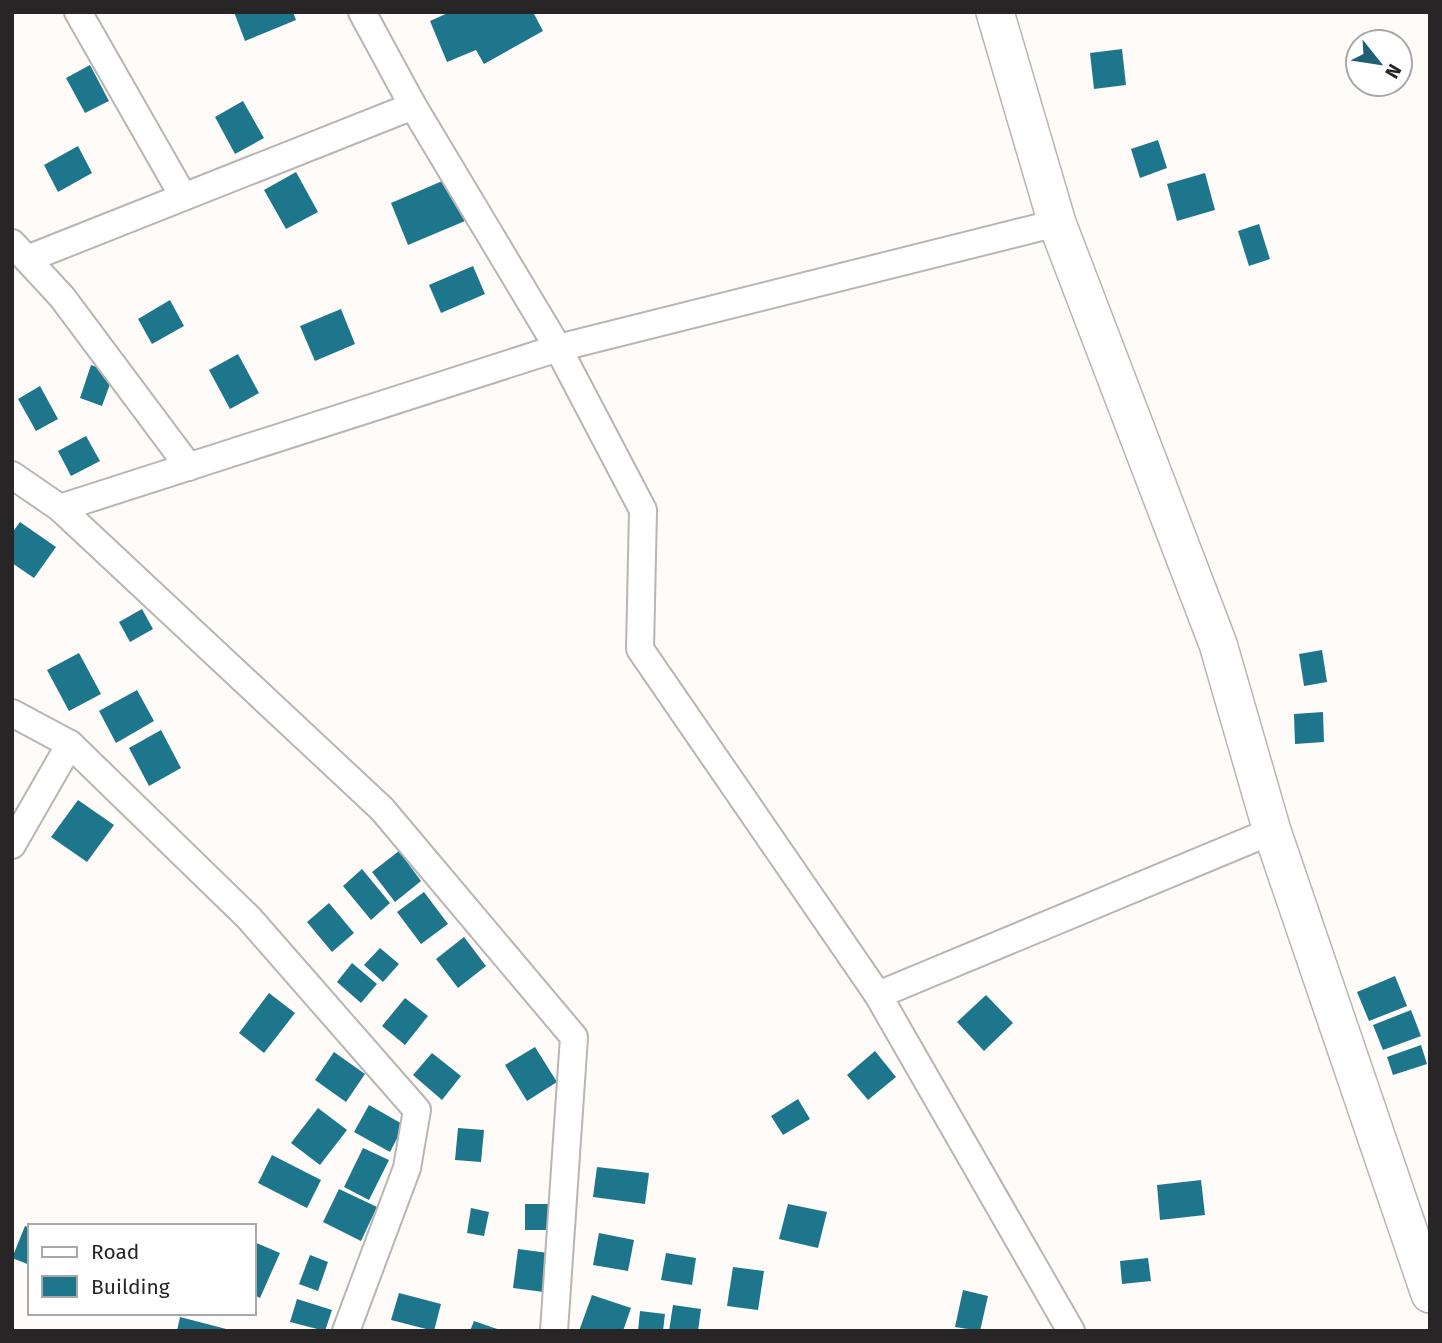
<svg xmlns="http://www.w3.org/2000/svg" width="1442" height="1343" viewBox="0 0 1442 1343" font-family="'Fira Sans',sans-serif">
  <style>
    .building { fill: #1e768d }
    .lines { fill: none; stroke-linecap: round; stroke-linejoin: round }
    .street-casing { stroke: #b8b5b2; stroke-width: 30 }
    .secondary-casing { stroke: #b8b5b2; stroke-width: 40 }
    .street { stroke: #fff; stroke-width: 26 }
    .secondary { stroke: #fff; stroke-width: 37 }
  </style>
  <rect width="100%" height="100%" fill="#fefbf8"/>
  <g class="building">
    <path d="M234 12H293L296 20 245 41Z"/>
    <path d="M450 12H533L543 31 484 64 476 50 447 62 430 21Z"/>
    <path d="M1122 49 1126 85 1094 89 1090 53Z"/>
    <path d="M90 65 109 101 85 113 66 78Z"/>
    <path d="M243 101 264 138 235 154 215 117Z"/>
    <path d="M1158 140 1167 168 1140 178 1131 149Z"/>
    <path d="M78 146 92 173 58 192 44 165Z"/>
    <path d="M296 172 318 212 286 229 264 190Z"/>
    <path d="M1205 173 1215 210 1177 221 1167 184Z"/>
    <path d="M447 179 465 221 408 245 391 203Z"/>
    <path d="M1259 224 1270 259 1249 266 1238 231Z"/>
    <path d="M473 266 485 294 441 313 429 285Z"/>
    <path d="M170 300 184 326 152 344 138 319Z"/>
    <path d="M341 309 355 344 315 361 300 326Z"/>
    <path d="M238 354 259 393 230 409 209 370Z"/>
    <path d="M91 365 114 373 102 406 80 398Z"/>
    <path d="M40 386 58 419 36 431 18 399Z"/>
    <path d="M86 436 100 461 71 476 58 451Z"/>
    <path d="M20 522 56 547 34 578 12 563V533Z"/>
    <path d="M142 609 153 629 130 642 119 622Z"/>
    <path d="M1322 650 1327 682 1304 686 1299 654Z"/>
    <path d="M79 653 101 694 69 711 47 670Z"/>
    <path d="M137 690 154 721 116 743 99 711Z"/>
    <path d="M1323 712 1324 742 1295 744 1294 714Z"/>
    <path d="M161 730 181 768 149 786 129 748Z"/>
    <path d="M78 800 114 825 87 862 51 837Z"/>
    <path d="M399 851 421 881 395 902 372 872Z"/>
    <path d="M362 869 390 903 371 920 343 886Z"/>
    <path d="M424 892 448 924 421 944 397 912Z"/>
    <path d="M329 903 354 933 332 952 307 922Z"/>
    <path d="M464 937 486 966 458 988 436 959Z"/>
    <path d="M380 948 399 964 383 982 364 965Z"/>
    <path d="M352 963 377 984 361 1003 337 982Z"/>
    <path d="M1395 976 1407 1006 1369 1021 1357 992Z"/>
    <path d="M269 993 295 1013 264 1053 239 1033Z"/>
    <path d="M986 995 1013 1023 984 1051 957 1022Z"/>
    <path d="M405 998 428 1016 405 1045 382 1026Z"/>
    <path d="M1411 1010 1421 1036 1383 1050 1373 1025Z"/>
    <path d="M1421 1045 1427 1064 1393 1075 1387 1057Z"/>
    <path d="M535 1047 557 1082 527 1101 505 1065Z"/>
    <path d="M875 1051 896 1077 868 1100 847 1075Z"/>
    <path d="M334 1052 365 1074 346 1102 315 1080Z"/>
    <path d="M432 1053 461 1076 442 1100 413 1075Z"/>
    <path d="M798 1099 810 1119 783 1135 771 1116Z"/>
    <path d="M369 1105 404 1125 390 1152 354 1132Z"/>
    <path d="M318 1108 347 1130 320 1165 291 1143Z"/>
    <path d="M458 1128 484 1130 481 1162 455 1160Z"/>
    <path d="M363 1148 389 1160 369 1200 344 1187Z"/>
    <path d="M272 1155 321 1180 307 1208 258 1183Z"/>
    <path d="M597 1167 649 1173 645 1204 593 1197Z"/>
    <path d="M1201 1180 1205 1215 1160 1220 1157 1185Z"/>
    <path d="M339 1189 377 1207 361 1241 323 1222Z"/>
    <rect x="525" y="1204" width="24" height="26"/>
    <path d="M788 1204 827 1212 818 1248 779 1239Z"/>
    <path d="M471 1208 489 1212 484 1236 467 1233Z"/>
    <path d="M25 1226 30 1228V1265L12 1258Z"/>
    <path d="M599 1233 634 1240 628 1271 593 1265Z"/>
    <path d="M254 1242 280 1253 260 1298 254 1295Z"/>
    <path d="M518 1249 556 1254 551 1293 513 1288Z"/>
    <path d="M666 1253 696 1258 692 1285 661 1280Z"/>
    <path d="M310 1255 328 1262 318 1291 299 1284Z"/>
    <path d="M1148 1258 1151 1281 1122 1284 1120 1261Z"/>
    <path d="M733 1267 764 1271 758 1310 727 1306Z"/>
    <path d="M963 1290 988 1296 980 1331 955 1327Z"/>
    <path d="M399 1293 441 1304 434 1331 391 1320Z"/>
    <path d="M592 1295 631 1308 623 1331H579Z"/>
    <path d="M297 1299 332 1310 325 1331 290 1322Z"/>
    <path d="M673 1305 701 1309 698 1331H669Z"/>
    <path d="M640 1311 665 1314 663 1331H638Z"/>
    <path d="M180 1317 230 1330V1331H177Z"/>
    <path d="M474 1321 500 1330V1331H470Z"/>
  </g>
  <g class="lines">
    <g class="street-casing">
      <g id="street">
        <path d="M78 12 183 196"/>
        <path d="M362 12 413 106 558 348 643 510 640 649 878 995 1071 1331"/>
        <path d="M12 243 62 297 189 467"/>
        <path d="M27 259 413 106"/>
        <path d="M12 475 60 508 382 809 574 1037 554 1331"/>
        <path d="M60 508 558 348 1057 223"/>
        <path d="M12 713 70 744 249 918 417 1110 407 1168 346 1331"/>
        <path d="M12 845 70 744"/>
        <path d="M878 995 1272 831"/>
      </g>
    </g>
    <g class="secondary-casing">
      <path id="secondary" d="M995 12 1057 223 1218 644 1272 831 1430 1294"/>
    </g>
    <use href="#street" class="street"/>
    <use href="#secondary" class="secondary"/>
  </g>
  <rect width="1442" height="1343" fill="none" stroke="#272525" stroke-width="28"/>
  <rect x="28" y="1224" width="228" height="91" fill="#ffffff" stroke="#a9a8a8" stroke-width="2"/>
  <rect x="42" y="1247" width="35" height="10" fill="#ffffff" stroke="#a9a8a8" stroke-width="2"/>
  <text x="91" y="1259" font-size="21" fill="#272525">Road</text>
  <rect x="42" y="1276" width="35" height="21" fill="#1e768d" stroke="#a9a8a8" stroke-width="2"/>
  <text x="91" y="1294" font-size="21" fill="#272525">Building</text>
  <g transform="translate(1379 63) rotate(120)"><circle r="33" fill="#ffffff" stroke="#a9a8a8" stroke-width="2"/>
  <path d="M0-5L12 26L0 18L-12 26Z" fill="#1e6174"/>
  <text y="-10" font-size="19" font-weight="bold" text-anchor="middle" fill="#272525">N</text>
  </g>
</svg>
